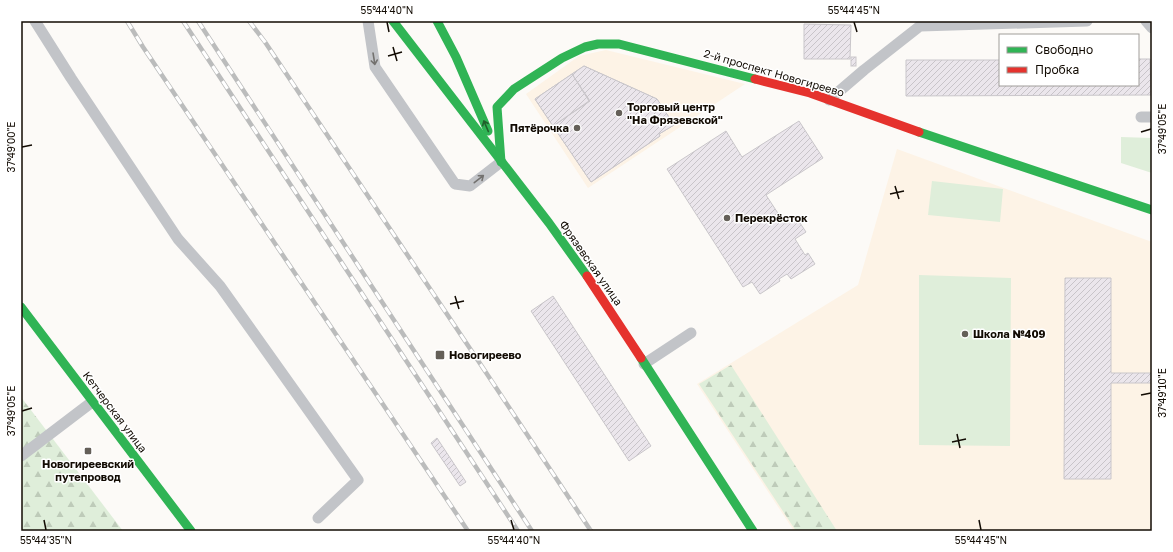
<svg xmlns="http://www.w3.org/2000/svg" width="1173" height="552" viewBox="0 0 1173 552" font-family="'Golos Text',sans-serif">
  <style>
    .built { fill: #fdf3e6 }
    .forest { fill: url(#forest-firs) }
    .park { fill: #dfeeda }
    .building { fill: url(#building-hatch); stroke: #c9c6ca }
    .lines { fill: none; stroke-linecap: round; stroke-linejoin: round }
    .lane { stroke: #c2c4c8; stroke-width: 11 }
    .fast { stroke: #30b455; stroke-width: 9 }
    .jam { stroke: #e5322d; stroke-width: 9 }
    .rail-casing { stroke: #bbbcbc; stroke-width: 4.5 }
    .rail { stroke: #fff; stroke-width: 3; stroke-dasharray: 9; stroke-linecap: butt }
    .oneway { stroke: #73716f }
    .oneway2 { stroke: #21602c }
    .ticks { fill: none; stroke: #120b03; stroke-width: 1.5 }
    .poi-dot { fill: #645f58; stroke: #fff; stroke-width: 1.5 }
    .labels { text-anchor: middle; stroke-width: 3; stroke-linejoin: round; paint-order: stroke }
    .street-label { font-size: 11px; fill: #120b03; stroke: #fff }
    .poi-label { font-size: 11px; font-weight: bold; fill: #120b03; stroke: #fff; text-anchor: start }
    .neatline { fill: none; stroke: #120b03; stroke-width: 1.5 }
    .ticks-label { font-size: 10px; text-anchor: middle; fill: #120b03 }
  </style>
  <defs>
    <pattern id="forest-firs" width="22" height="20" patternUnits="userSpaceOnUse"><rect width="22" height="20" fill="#dfeeda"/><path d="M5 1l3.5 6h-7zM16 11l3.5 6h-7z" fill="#becbb9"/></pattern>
    <pattern id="building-hatch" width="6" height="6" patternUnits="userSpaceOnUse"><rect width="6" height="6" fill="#ebe6ec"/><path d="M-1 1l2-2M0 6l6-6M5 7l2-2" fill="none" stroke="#c8c4c9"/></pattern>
  </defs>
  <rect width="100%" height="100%" fill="#fcfaf7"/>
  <g class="built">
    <path d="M606 50 745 84 588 188 526 94 579 56Z"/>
    <path d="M897 149 1152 242V531H794L697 384 858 285Z"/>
  </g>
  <g class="forest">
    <path d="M731 365 837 531H796L699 384Z"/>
    <path d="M21 397 123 531H21Z"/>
  </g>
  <g class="park">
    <path d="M1121 137 1152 138V173L1121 163Z"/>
    <path d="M932 181 1003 189 1000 222 928 215Z"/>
    <path d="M919 275 1011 278 1010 446 919 445Z"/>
  </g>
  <g class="building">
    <path d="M804 24 851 25 850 59H804Z"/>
    <rect x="851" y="57" width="5" height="9"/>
    <path d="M1138 59H1150L1151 95 906 96V60H1000V85H1138Z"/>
    <path d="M584 66 657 99 674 125 659 134 660 136 591 182 553 126 590 101 572 74Z"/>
    <path d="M584 66 657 99 674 125 659 134 660 136 591 182 553 126 590 101 572 74Z"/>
    <path d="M572 74 589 101 553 126 535 99Z"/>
    <path d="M572 74 589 101 553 126 535 99Z"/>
    <path d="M799 121 823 158 766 195 785 224 796 217 806 232 795 239 805 255 808 253 815 264 791 279 787 274 779 279 780 281 760 294 752 282 743 287 667 169 726 131 742 157Z"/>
    <path d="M1065 278H1111V373H1152V383H1111V479H1064Z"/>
    <path d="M553 296 651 446 629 461 531 311Z"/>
    <path d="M437 438 466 482 460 486 431 443Z"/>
  </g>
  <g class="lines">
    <g class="lane">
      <path d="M35 21 71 78 178 239 220 286 358 480 318 518"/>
      <path d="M368 21 375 67 455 184 470 186 501 162"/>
      <path d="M1146 21 1152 28"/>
      <path d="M829 100 864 70 920 26 1087 21"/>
      <path d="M1141 117H1152"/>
      <path d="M644 364 691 333"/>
      <path d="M21 456 92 402"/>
    </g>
    <g class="fast">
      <path d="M393 21 549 223 587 276"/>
      <path d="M437 21 456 57 488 131"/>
      <path d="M919 132 1152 210"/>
      <path d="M501 162 497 107 514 89 562 58 585 47 598 44H619L755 79"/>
      <path d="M21 307 191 531"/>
      <path d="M641 358 753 531"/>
    </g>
    <g class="jam">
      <path d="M755 79 810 93 919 132"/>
      <path d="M587 276 641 358"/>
    </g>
    <g class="rail-casing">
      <g id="rail">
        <path d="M127 21 143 47 468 531"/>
        <path d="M183 21 518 531"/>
        <path d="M198 21 532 531"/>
        <path d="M249 21 265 42 481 365 591 531"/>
      </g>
    </g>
    <use href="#rail" class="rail"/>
  </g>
  <defs><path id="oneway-shaft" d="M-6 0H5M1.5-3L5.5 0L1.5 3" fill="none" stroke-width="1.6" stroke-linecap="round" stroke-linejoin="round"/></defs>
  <g class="oneway">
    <use href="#oneway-shaft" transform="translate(374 59) rotate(81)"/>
    <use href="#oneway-shaft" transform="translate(479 179) rotate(-38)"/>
  </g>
  <use class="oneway2" href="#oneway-shaft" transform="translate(486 126) rotate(-113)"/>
  <path class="ticks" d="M387 22 389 32M854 22 857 32M393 47 397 61M388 56 402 52M1141 132 1151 129M22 147 32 145M895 186 899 199M890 194 904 191M455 296 459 309M450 304 464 301M1141 395 1151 393M22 411 32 408M957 434 960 448M952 442 966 439M44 520 46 530M511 520 514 530M979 520 981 530"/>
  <g class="poi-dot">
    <circle cx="619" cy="113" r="4"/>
    <circle cx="577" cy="128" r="4"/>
    <circle cx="727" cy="218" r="4"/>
    <circle cx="965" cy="334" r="4"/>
    <rect x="435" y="350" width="10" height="10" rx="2"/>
    <rect x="84" y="447" width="8" height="8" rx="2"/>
  </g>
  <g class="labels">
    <g class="street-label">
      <text transform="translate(774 73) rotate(16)" y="4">2-й проспект Новогиреево</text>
      <text transform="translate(591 263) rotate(55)" y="4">Фрязевская улица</text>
      <text transform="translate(115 412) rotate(53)" y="4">Кетчерская улица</text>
    </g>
    <g class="poi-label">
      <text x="627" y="111">Торговый центр<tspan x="627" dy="13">"На Фрязевской"</tspan></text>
      <text x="569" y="132" text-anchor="end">Пятёрочка</text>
      <text x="735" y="222">Перекрёсток</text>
      <text x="973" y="338">Школа №409</text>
      <text x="449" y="359">Новогиреево</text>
      <text x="88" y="468" text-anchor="middle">Новогиреевский<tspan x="88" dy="13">путепровод</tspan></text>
    </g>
  </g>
  <rect width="1173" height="552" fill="none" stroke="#ffffff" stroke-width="44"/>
  <rect x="999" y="34" width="140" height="52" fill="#ffffff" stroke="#a09d9a"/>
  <rect x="1007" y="47" width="20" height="6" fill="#30b455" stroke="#a09d9a"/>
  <text x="1035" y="54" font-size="12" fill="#120b03">Свободно</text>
  <rect x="1007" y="67" width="20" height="6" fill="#e5322d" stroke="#a09d9a"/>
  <text x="1035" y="74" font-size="12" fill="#120b03">Пробка</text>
  <rect x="22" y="22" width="1129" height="508" class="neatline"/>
  <g class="ticks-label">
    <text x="387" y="14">55°44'40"N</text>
    <text x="854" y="14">55°44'45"N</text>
    <text transform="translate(1162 129) rotate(-90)" y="4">37°49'05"E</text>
    <text transform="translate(11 147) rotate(-90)" y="4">37°49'00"E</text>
    <text transform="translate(1162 393) rotate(-90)" y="4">37°49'10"E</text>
    <text transform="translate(11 411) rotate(-90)" y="4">37°49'05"E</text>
    <text x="46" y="544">55°44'35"N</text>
    <text x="514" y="544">55°44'40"N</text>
    <text x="981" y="544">55°44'45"N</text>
  </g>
</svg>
